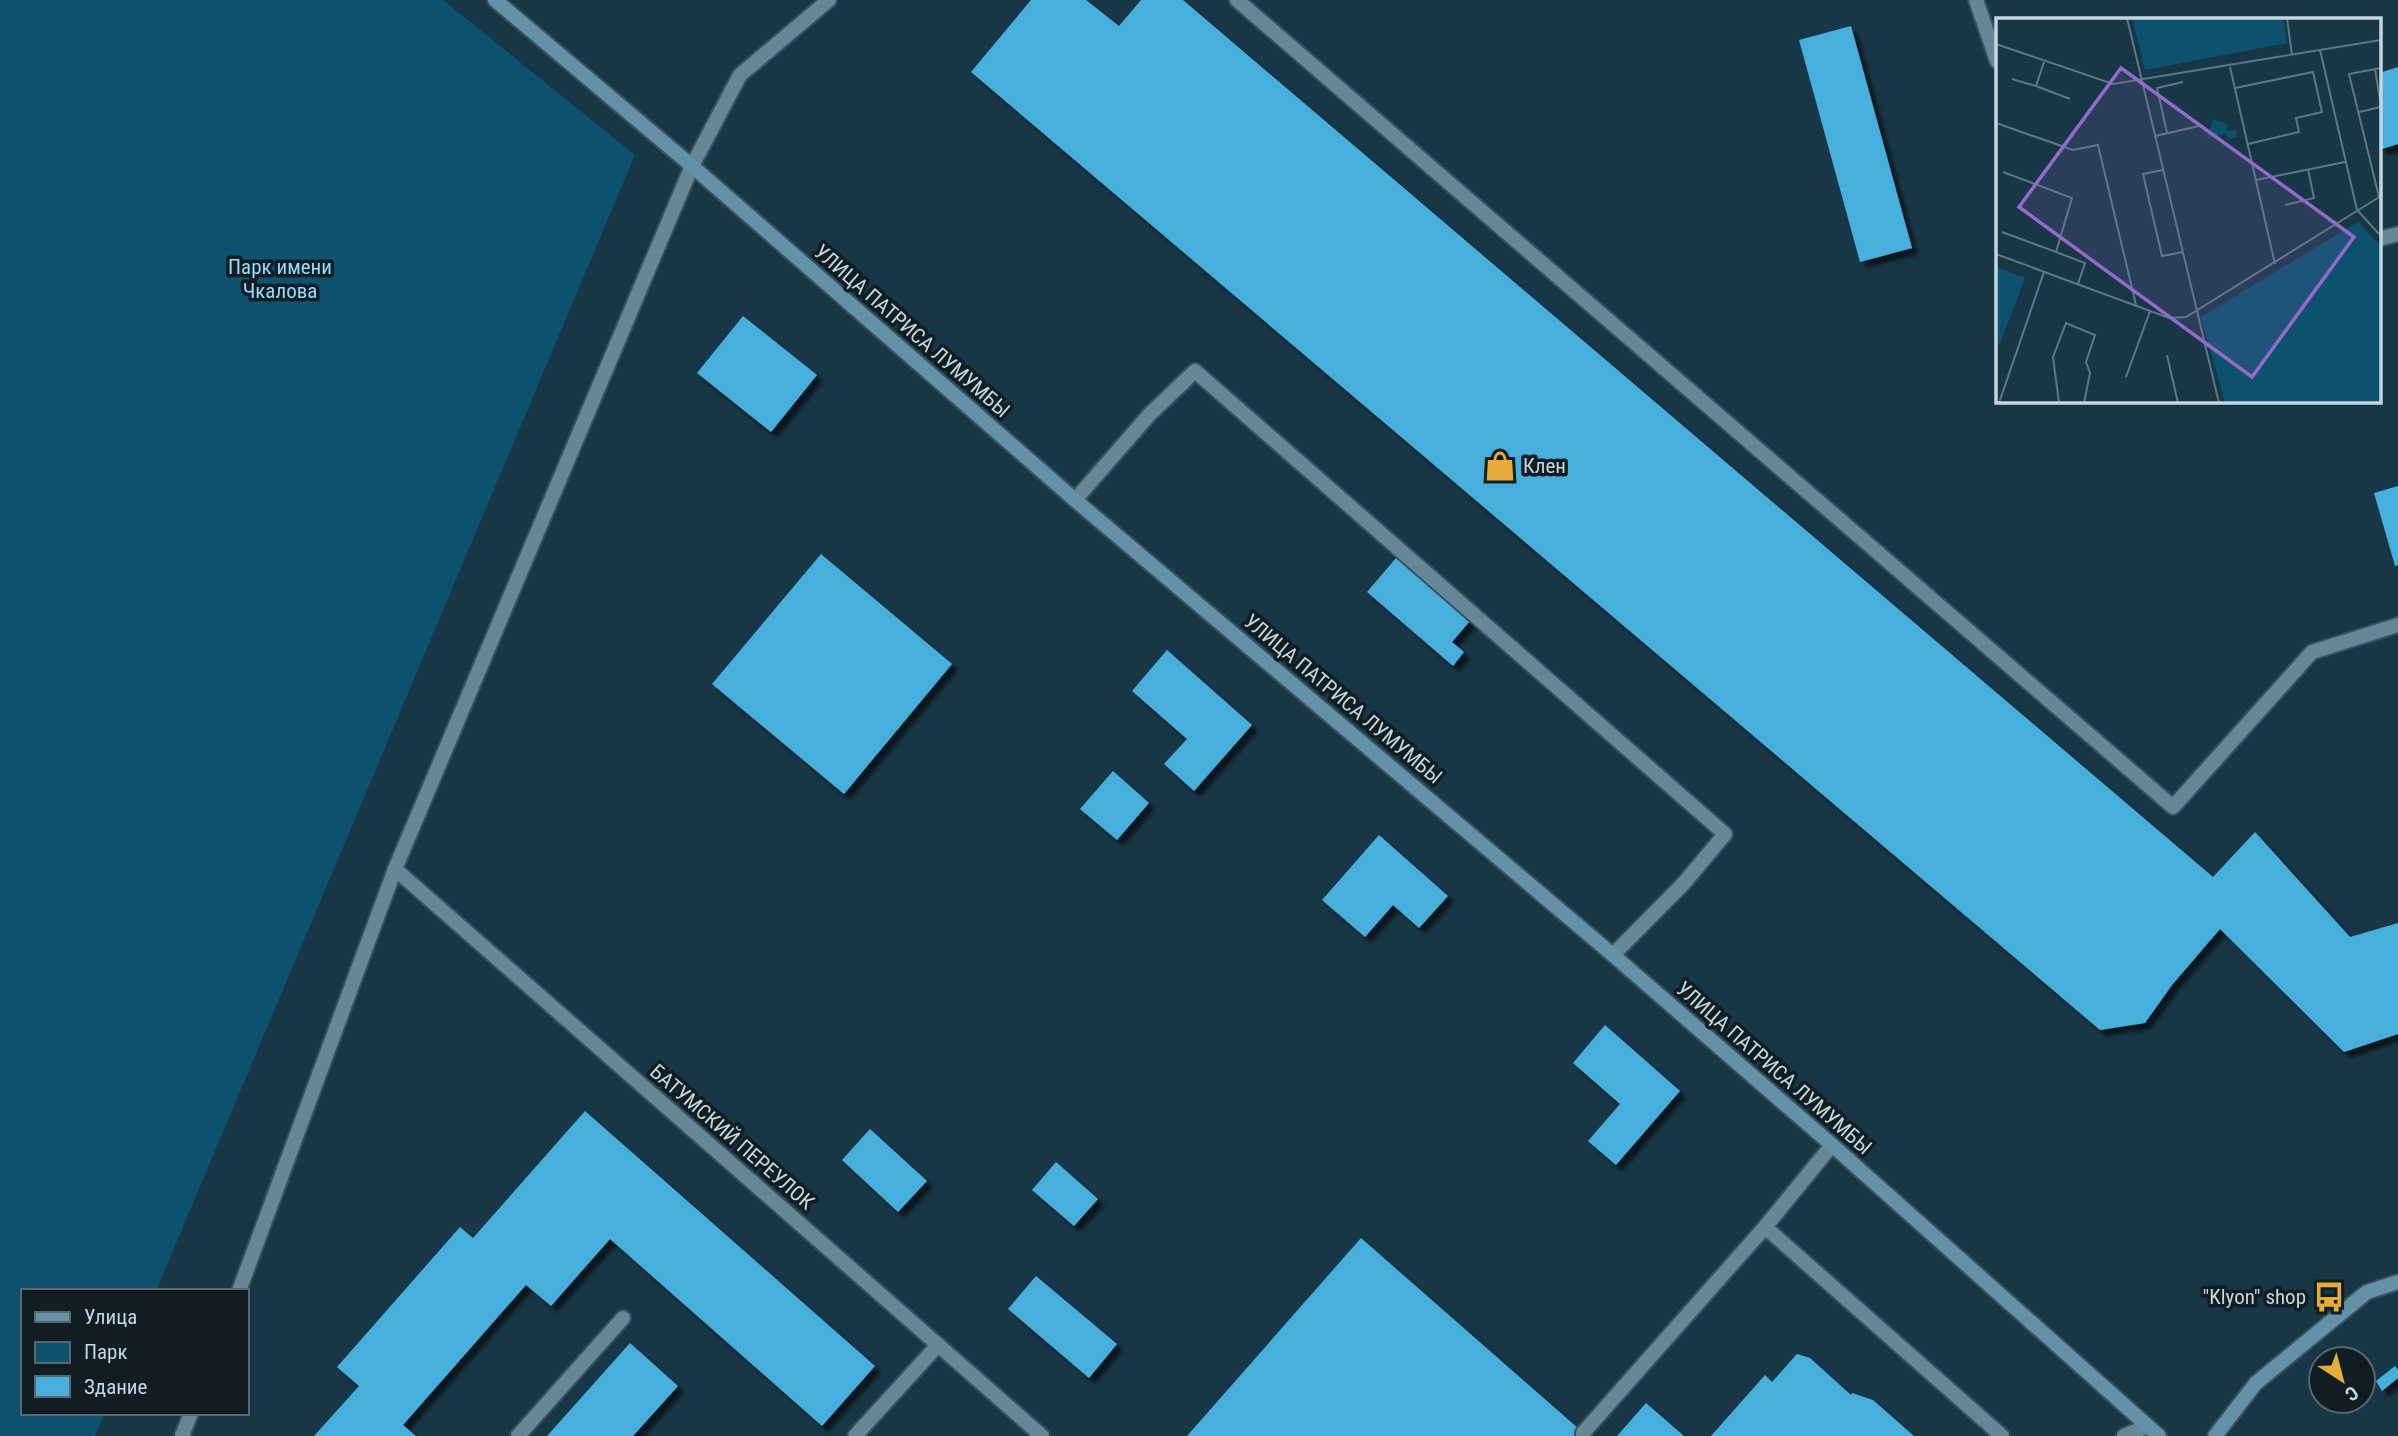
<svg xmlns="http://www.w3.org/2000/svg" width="2398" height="1436" viewBox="0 0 2398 1436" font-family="'Roboto Condensed',sans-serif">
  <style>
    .green { fill: #0c516d }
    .building { fill: #47afde; filter: url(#shadow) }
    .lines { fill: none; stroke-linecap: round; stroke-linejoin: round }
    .lane-casing { stroke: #37525e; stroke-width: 18 }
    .street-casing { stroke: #37525e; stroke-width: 18 }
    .secondary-casing { stroke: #37525e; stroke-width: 18 }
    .lane { stroke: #668798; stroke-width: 14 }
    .street { stroke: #668798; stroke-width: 14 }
    .secondary { stroke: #6291a8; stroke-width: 14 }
    .labels { text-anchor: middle; stroke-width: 7; stroke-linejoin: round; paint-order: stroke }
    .park-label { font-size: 21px; fill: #93dbff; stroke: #101d23 }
    .street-label { font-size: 21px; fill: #c5d6df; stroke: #101d23 }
    .poi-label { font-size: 21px; fill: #c5d6df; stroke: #101d23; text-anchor: start }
    .inset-road { fill: none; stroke: #5d7783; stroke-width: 2 }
    .view { fill: #9568ca; fill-opacity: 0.15; stroke: #9568ca; stroke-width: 3.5 }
    .inset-edge { fill: none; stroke: #c5d6df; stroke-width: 3.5 }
  </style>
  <defs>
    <filter id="shadow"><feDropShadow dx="6" dy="6" stdDeviation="2" flood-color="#0009"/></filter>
  </defs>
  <rect width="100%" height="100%" fill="#183746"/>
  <path class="green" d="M0 0H443L635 155 156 1291H23V1413H105L95 1436H0Z"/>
  <g class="building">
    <path d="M1031 0H1086L1119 26 1141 0H1183L2213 877 2255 832 2350 937 2398 923V1034L2344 1052 2220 929 2172 985 2145 1023 2100 1030 971 72Z"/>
    <path d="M1851 26 1912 248 1860 262 1799 40Z"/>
    <path d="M2398 67V144L2379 150V73Z"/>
    <path d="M743 316 817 375 771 432 697 373Z"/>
    <path d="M2398 486V565L2395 566 2374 493Z"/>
    <path d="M821 554 952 664 844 794 712 684Z"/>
    <path d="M1396 558 1470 621 1452 642 1464 652 1453 666 1367 592Z"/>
    <path d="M1167 650 1252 725 1194 791 1164 764 1187 739 1132 691Z"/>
    <path d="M1113 771 1149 803 1117 840 1080 809Z"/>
    <path d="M1379 835 1448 896 1419 928 1393 905 1365 937 1322 900Z"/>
    <path d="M1605 1025 1680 1091 1616 1165 1588 1141 1620 1104 1573 1063Z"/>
    <path d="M585 1111 875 1366 822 1426 610 1239 551 1306 526 1285 403 1425 416 1436H314L359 1386 337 1367 460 1227 473 1238Z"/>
    <path d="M870 1129 927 1181 898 1212 842 1160Z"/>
    <path d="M1056 1162 1098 1199 1074 1226 1032 1190Z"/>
    <path d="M1361 1238 1587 1436H1187Z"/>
    <path d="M1036 1276 1117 1344 1089 1378 1008 1309Z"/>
    <path d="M630 1343 678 1386 633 1436H547Z"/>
    <path d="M1797 1354 1810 1358 1851 1395 1852 1393 1873 1400 1914 1436H1711L1765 1375 1772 1382Z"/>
    <path d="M2395 1366 2398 1370V1378L2382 1391 2376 1381Z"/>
    <path d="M1646 1403 1684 1436H1617Z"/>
  </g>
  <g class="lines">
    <g class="lane-casing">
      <g id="lane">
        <path d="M1237 0 2173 807 2312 652 2398 625"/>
        <path d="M1976 0 1997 61"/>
        <path d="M2379 239 2398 234"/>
        <path d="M1075 500 1149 415 1195 371 1725 834 1684 883 1613 955"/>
        <path d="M1765 1227 2002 1436"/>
        <path d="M1583 1433 1765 1227 1832 1145"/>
        <path d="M518 1436 623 1318"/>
        <path d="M855 1436 938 1345"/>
        <path d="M2124 1436 2148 1426"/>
      </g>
    </g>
    <g class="street-casing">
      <g id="street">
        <path d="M395 869 1042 1436"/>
        <path d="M239 1291 395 869 692 166 740 75 829 0"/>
        <path d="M182 1436 191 1413"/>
      </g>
    </g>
    <g class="secondary-casing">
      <g id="secondary">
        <path d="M495 0 692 166 1075 500 1613 955 1832 1145 2159 1436"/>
        <path d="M2215 1436 2256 1383 2367 1292 2398 1282"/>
      </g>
    </g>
    <use href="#lane" class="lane"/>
    <use href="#street" class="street"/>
    <use href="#secondary" class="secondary"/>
  </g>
  <defs>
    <g id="shop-bare" transform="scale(2.415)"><path d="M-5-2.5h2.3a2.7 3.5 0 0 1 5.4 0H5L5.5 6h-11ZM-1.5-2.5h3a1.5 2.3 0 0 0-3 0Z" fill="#e6ac36" stroke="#101d23" stroke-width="2.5" paint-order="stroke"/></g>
    <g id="bus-bare" transform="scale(2.415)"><path d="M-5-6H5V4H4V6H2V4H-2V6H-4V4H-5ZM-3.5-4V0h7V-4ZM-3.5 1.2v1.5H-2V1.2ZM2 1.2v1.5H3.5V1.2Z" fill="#e6ac36" stroke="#101d23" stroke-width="2.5" paint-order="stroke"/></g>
  </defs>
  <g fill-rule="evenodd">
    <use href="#shop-bare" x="1500" y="466"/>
    <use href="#bus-bare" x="2329" y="1297"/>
  </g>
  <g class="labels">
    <g class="park-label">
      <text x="280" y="274">Парк имени<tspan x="280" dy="24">Чкалова</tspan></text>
    </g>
    <g class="street-label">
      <text transform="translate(912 331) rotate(41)" y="7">УЛИЦА ПАТРИСА ЛУМУМБЫ</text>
      <text transform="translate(1343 699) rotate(40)" y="7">УЛИЦА ПАТРИСА ЛУМУМБЫ</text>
      <text transform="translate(1774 1068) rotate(41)" y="7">УЛИЦА ПАТРИСА ЛУМУМБЫ</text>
      <text transform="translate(732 1137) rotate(41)" y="7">БАТУМСКИЙ ПЕРЕУЛОК</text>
    </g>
    <g class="poi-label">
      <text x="1523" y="473">Клен</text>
      <text x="2306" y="1304" text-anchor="end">"Klyon" shop</text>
    </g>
  </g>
  <g transform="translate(1996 18)">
    <rect width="385" height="385" fill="#183746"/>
    <path d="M136 0H287L291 25 149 52ZM217 101 232 107 230 113 240 112 241 119 232 121 230 115 211 121ZM362 204 385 228V385H229L205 299ZM0 249 29 260 4 326 0 325Z" fill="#0c516d"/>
    <path class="inset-road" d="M131 0 223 385M291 0 296 37M0 26 117 66 385 22M324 32 361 192 385 218M234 49 279 246M379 51 385 88M16 61 40 68 48 44M40 68 74 81M239 70 317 54 326 94 300 100 303 114 252 126M363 94 385 89M0 105 77 132 102 127 140 287M171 115 161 70 187 64M159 118 203 108M167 152 147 156 166 238 187 234M260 162 349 144M383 179 353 56 385 50M289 187 318 180 312 151M6 214 60 234 76 180 7 154M60 234 89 245 82 266M0 236 173 300 190 299 385 178M171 337 182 385M130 359 154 293M3 385 48 254M63 385 57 339 70 305 99 317 90 344 94 355 88 385"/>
    <path class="view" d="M125 50 358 219 256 359 23 189Z"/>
    <rect width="385" height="385" class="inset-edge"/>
  </g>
  <rect x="21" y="1289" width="228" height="126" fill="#101d23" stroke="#58676e" stroke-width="2"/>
  <rect x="35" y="1312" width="35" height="10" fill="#6291a8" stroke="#58676e" stroke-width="2"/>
  <text x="84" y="1324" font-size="21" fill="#c5d6df">Улица</text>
  <rect x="35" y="1342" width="35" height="21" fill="#0c516d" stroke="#58676e" stroke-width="2"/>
  <text x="84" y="1359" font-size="21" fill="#c5d6df">Парк</text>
  <rect x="35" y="1376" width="35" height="21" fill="#47afde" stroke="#58676e" stroke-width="2"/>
  <text x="84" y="1394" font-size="21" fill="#c5d6df">Здание</text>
  <g transform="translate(2342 1380) rotate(144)"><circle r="33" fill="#101d23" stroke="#58676e" stroke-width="2"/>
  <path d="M0-5L12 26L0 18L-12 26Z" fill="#e6ac36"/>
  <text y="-10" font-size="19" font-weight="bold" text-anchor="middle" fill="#c5d6df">С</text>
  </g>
</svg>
